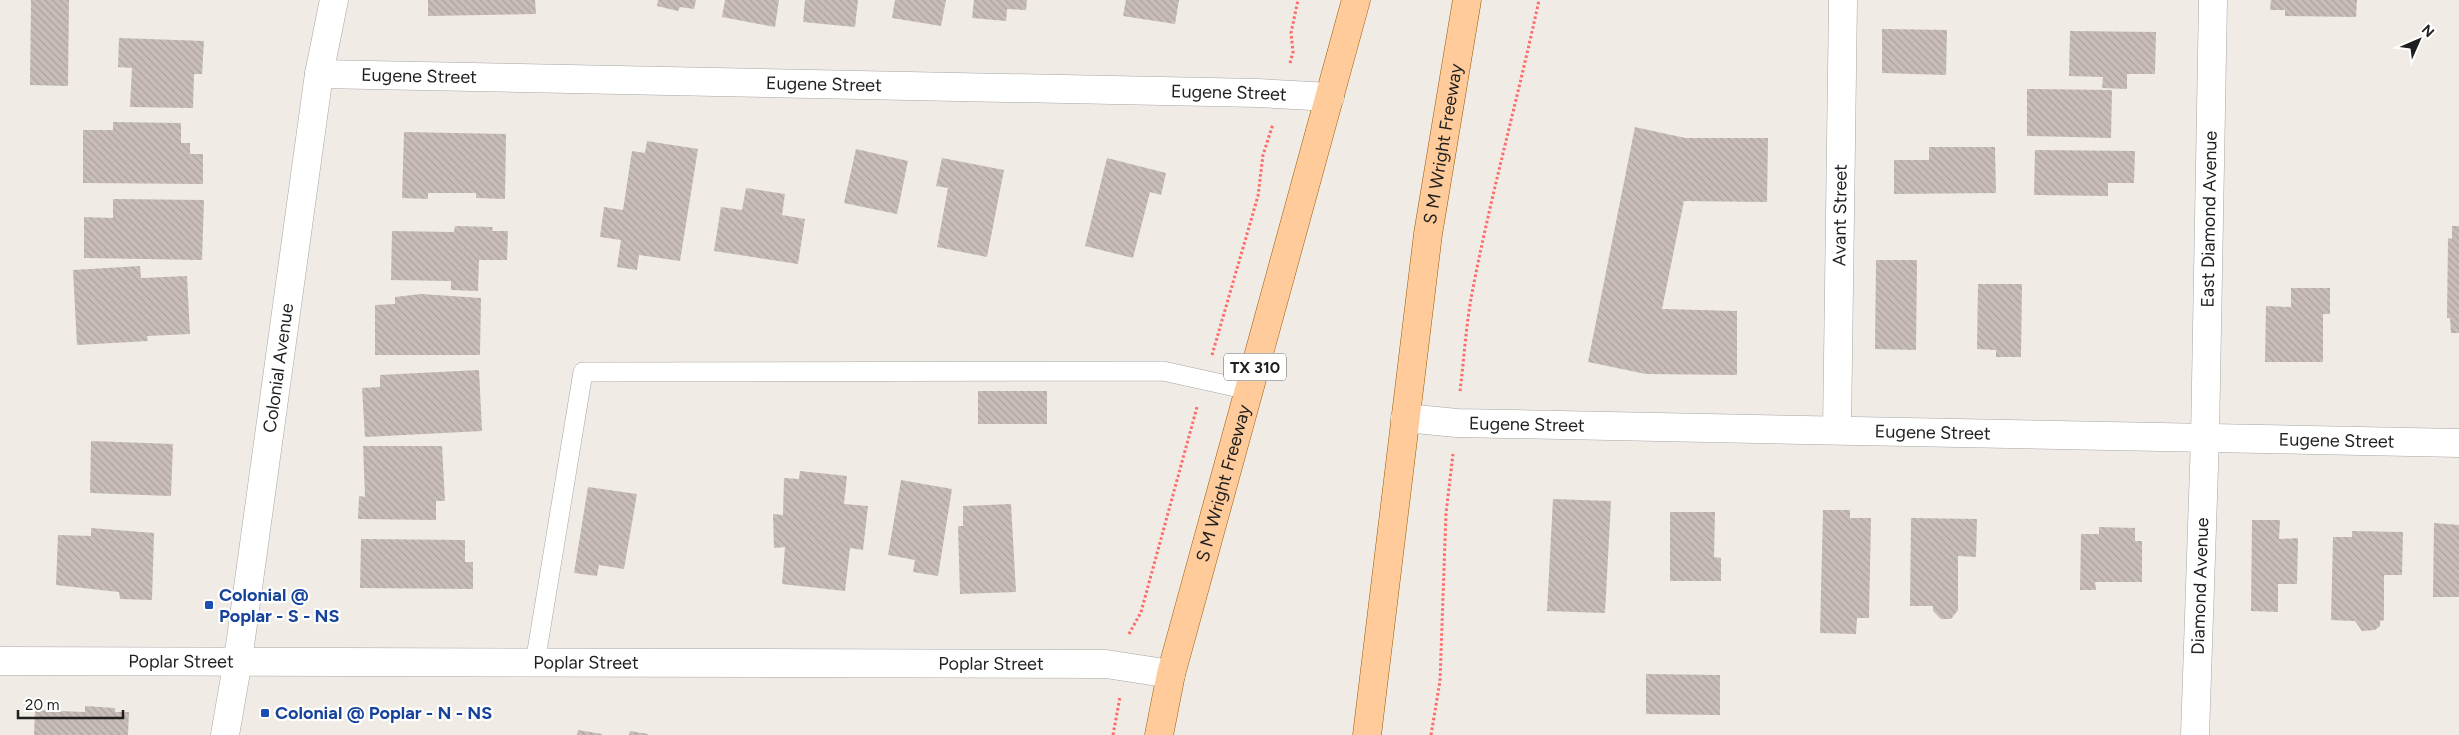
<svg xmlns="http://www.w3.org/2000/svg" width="2459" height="735" viewBox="0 0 2459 735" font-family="Figtree,sans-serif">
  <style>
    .building { fill: url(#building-back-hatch) }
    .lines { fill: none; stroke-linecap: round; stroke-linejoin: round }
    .service-casing { stroke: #a6a6a6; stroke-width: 20 }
    .minor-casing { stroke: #a6a6a6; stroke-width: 29 }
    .primary-casing { stroke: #9a5900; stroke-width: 29 }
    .path { stroke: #ff6967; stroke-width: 3; stroke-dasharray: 2.5 2.5; stroke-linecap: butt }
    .service { stroke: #fff; stroke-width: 19 }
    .minor { stroke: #fff; stroke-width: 28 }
    .primary { stroke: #ffcb9b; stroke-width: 28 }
    .transit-dot { fill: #1a4fb4; stroke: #fff; stroke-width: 2 }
    .labels { text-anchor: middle; stroke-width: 4.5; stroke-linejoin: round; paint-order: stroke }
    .shield { fill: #fff; stroke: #626262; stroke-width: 1 }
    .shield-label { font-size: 16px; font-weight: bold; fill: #1f1f1f }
    .street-label { font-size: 18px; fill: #1f1f1f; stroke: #fff }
    .transit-label { font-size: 18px; font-weight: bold; fill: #164399; stroke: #fff; text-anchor: start }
  </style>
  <defs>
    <pattern id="building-back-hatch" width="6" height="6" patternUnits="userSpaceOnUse" patternTransform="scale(1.25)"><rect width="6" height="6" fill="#c8bdb8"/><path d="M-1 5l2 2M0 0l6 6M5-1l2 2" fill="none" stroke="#aba29e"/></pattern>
  </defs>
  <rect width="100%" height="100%" fill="#f0ebe5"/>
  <g class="building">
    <path d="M31 0H69L68 86 30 85Z"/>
    <path d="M428 0H535L536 14 428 16Z"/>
    <path d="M658 0H696L694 9 680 7 678 11 657 6Z"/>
    <path d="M725 0H779L775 27 722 17Z"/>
    <path d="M805 0H858L855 27 803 22Z"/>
    <path d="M895 0H946L941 26 892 18Z"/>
    <path d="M974 0H1027L1026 10 1007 9 1006 21 972 18Z"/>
    <path d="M1126 0H1179L1175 24 1123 16Z"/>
    <path d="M2271 0H2357L2356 17 2285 16V10H2270Z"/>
    <path d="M1882 29 1947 30 1946 75 1882 73Z"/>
    <path d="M2070 31 2156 32 2155 74H2127V89L2102 88 2103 77 2069 76Z"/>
    <path d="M119 38 204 41 202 74H194L193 108 130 107 132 68 118 67Z"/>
    <path d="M2027 89 2112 90 2111 138 2027 136Z"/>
    <path d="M113 122 181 123V143H190V154H203V184L83 183V130H113Z"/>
    <path d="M1635 127 1685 138H1768L1767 202 1684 201 1662 309 1737 311V375L1646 374 1588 362Z"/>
    <path d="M404 132 506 134 505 199 476 198V193H428V199L402 198Z"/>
    <path d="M647 141 698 149 680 261 639 255 637 270 617 267 621 240 600 237 604 207 623 210 632 151 645 153Z"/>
    <path d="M1929 147H1995L1996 193 1894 194V160H1929Z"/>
    <path d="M856 149 908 161 897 214 844 203Z"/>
    <path d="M2035 150 2135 151 2134 183H2108V196L2034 195Z"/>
    <path d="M942 158 1004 170 987 257 937 247 948 188 936 186Z"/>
    <path d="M1107 158 1166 173 1161 195 1150 192 1133 258 1085 246Z"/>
    <path d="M746 188 785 194 782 215 805 219 798 264 714 251 721 207 742 210Z"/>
    <path d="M113 199 204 200 202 260 84 258V217L113 218Z"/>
    <path d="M455 226 493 227 492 231H508L507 260H479L478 291 451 290V281L391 280 392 231 454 232Z"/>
    <path d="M2452 226H2459V333H2451L2450 318H2447L2448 238 2452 239Z"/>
    <path d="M1876 260H1917L1916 350 1875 349Z"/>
    <path d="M140 266 141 278 187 276 190 334 147 336 148 341 77 345 73 270Z"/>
    <path d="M1978 284H2022L2021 357H1996V350L1977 349Z"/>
    <path d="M2291 288H2330V314H2323V362H2265L2266 306 2291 307Z"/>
    <path d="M421 294 481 298 480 355H375V305L395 304V297Z"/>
    <path d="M479 370 482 431 365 437 362 388 380 387V375Z"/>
    <rect x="978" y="391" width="69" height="33"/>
    <path d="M91 441 173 444 171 496 90 493Z"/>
    <path d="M363 446H442L445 501H436V520L358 519 359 496 365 497Z"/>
    <path d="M800 471 847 476 844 504 868 506 863 550 850 548 845 591 782 584 785 547 774 548 773 514 783 515 784 478 799 479Z"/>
    <path d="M901 480 952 489 938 576 913 572 915 560 888 555Z"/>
    <path d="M588 487 637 494 624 569 599 565 597 576 574 573Z"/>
    <path d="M1553 499 1611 501 1605 613 1547 611Z"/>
    <path d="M1011 504 1016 592 960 594 958 526H963V506Z"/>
    <path d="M1823 510H1850V518H1871L1869 618H1857L1856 634 1820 633Z"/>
    <path d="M1670 512H1715L1714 557 1721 558V581H1670Z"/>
    <path d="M1911 518 1977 519 1976 557 1958 556V610L1951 619H1941L1933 611V606H1910Z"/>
    <path d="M2252 520H2280L2279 539 2298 538 2297 584H2278V612L2251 611Z"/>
    <path d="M2434 523 2459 525V597H2433Z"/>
    <path d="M2099 527 2135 528V541H2142V582H2095L2096 590H2080L2081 534H2099Z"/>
    <path d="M91 528 154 533 152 600 120 599 119 592 56 585 58 535 91 536Z"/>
    <path d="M2352 531 2403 532 2402 575H2384V620L2380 621V626L2375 630 2362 631 2355 621 2331 620 2333 537H2352Z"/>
    <path d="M361 539 465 540V562H473V589L360 588Z"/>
    <path d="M1646 674 1720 675V715L1646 714Z"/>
    <path d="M85 706 115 708V712H129L128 735H34L35 710 85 712Z"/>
    <path d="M578 730 602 734V735H577Z"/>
    <path d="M630 731 648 734V735H629Z"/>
  </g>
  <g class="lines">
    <g class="service-casing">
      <path id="service" d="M535 663 583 372 1163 371 1249 390"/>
    </g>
    <g class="minor-casing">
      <g id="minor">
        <path id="s1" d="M319 74 1258 93 1330 97"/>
        <path id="s2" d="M1405 418 1457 423 2459 443"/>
        <path id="s3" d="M1837 430 1843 0"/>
        <path id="s4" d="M0 661 1106 664 1171 674"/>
        <path id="s5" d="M225 735 238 660 319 74 334 0"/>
        <path id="s6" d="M2195 735 2205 438 2213 0"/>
      </g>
    </g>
    <g class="primary-casing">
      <g id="primary">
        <path id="s7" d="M1159 735 1171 674 1356 0"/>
        <path id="s8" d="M1367 735 1428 234 1467 0"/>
      </g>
    </g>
    <g class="path">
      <path d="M1290 63 1293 52 1291 33 1298 0"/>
      <path d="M1212 355 1258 196 1263 155 1273 124"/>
      <path d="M1460 391C1464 359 1466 325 1472 293 1491 194 1518 98 1539 0"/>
      <path d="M1129 634 1141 612 1197 407"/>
      <path d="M1113 735 1120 697"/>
      <path d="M1431 735 1440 681 1446 513 1453 454"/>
    </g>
    <use href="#service" class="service"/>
    <use href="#minor" class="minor"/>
    <use href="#primary" class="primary"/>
  </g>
  <g class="transit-dot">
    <rect x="204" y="600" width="10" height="10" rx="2.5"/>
    <rect x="260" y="708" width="10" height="10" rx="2.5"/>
  </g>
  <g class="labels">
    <rect class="shield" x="1224" y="353.5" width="62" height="27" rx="4"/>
    <g class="shield-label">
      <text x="1255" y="373">TX 310</text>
    </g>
    <g class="street-label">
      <text dy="6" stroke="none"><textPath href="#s1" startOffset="100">Eugene Street</textPath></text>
      <text dy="6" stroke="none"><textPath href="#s1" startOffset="505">Eugene Street</textPath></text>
      <text dy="6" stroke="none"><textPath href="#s1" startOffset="910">Eugene Street</textPath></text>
      <text dy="6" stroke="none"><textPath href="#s8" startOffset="596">S M Wright Freeway</textPath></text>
      <text dy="6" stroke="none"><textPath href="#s3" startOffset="215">Avant Street</textPath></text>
      <text dy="6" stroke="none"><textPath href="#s6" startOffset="516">East Diamond Avenue</textPath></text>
      <text dy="6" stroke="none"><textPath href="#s5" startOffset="371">Colonial Avenue</textPath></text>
      <text dy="6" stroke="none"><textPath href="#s2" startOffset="122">Eugene Street</textPath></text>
      <text dy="6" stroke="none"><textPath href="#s2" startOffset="528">Eugene Street</textPath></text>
      <text dy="6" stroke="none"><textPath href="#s2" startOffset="932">Eugene Street</textPath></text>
      <text dy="6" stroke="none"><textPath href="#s7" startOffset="260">S M Wright Freeway</textPath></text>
      <text dy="6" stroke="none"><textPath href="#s6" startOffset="149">Diamond Avenue</textPath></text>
      <text dy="6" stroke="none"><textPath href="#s4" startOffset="181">Poplar Street</textPath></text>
      <text dy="6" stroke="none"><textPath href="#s4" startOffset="586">Poplar Street</textPath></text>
      <text dy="6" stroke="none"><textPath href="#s4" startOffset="991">Poplar Street</textPath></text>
    </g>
    <g class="transit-label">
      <text x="219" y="601">Colonial @<tspan x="219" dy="21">Poplar - S - NS</tspan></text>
      <text x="275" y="719">Colonial @ Poplar - N - NS</text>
    </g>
  </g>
  <g transform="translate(2419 40) rotate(45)" stroke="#ffffff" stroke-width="4" paint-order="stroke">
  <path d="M0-4L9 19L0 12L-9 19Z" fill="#1f1f1f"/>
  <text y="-8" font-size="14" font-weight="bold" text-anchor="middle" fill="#1f1f1f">N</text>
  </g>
  <path d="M18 710v8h105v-8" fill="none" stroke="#1f1f1f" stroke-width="2.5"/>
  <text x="25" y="710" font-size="15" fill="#1f1f1f" stroke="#ffffff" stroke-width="4" paint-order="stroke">20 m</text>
</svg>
